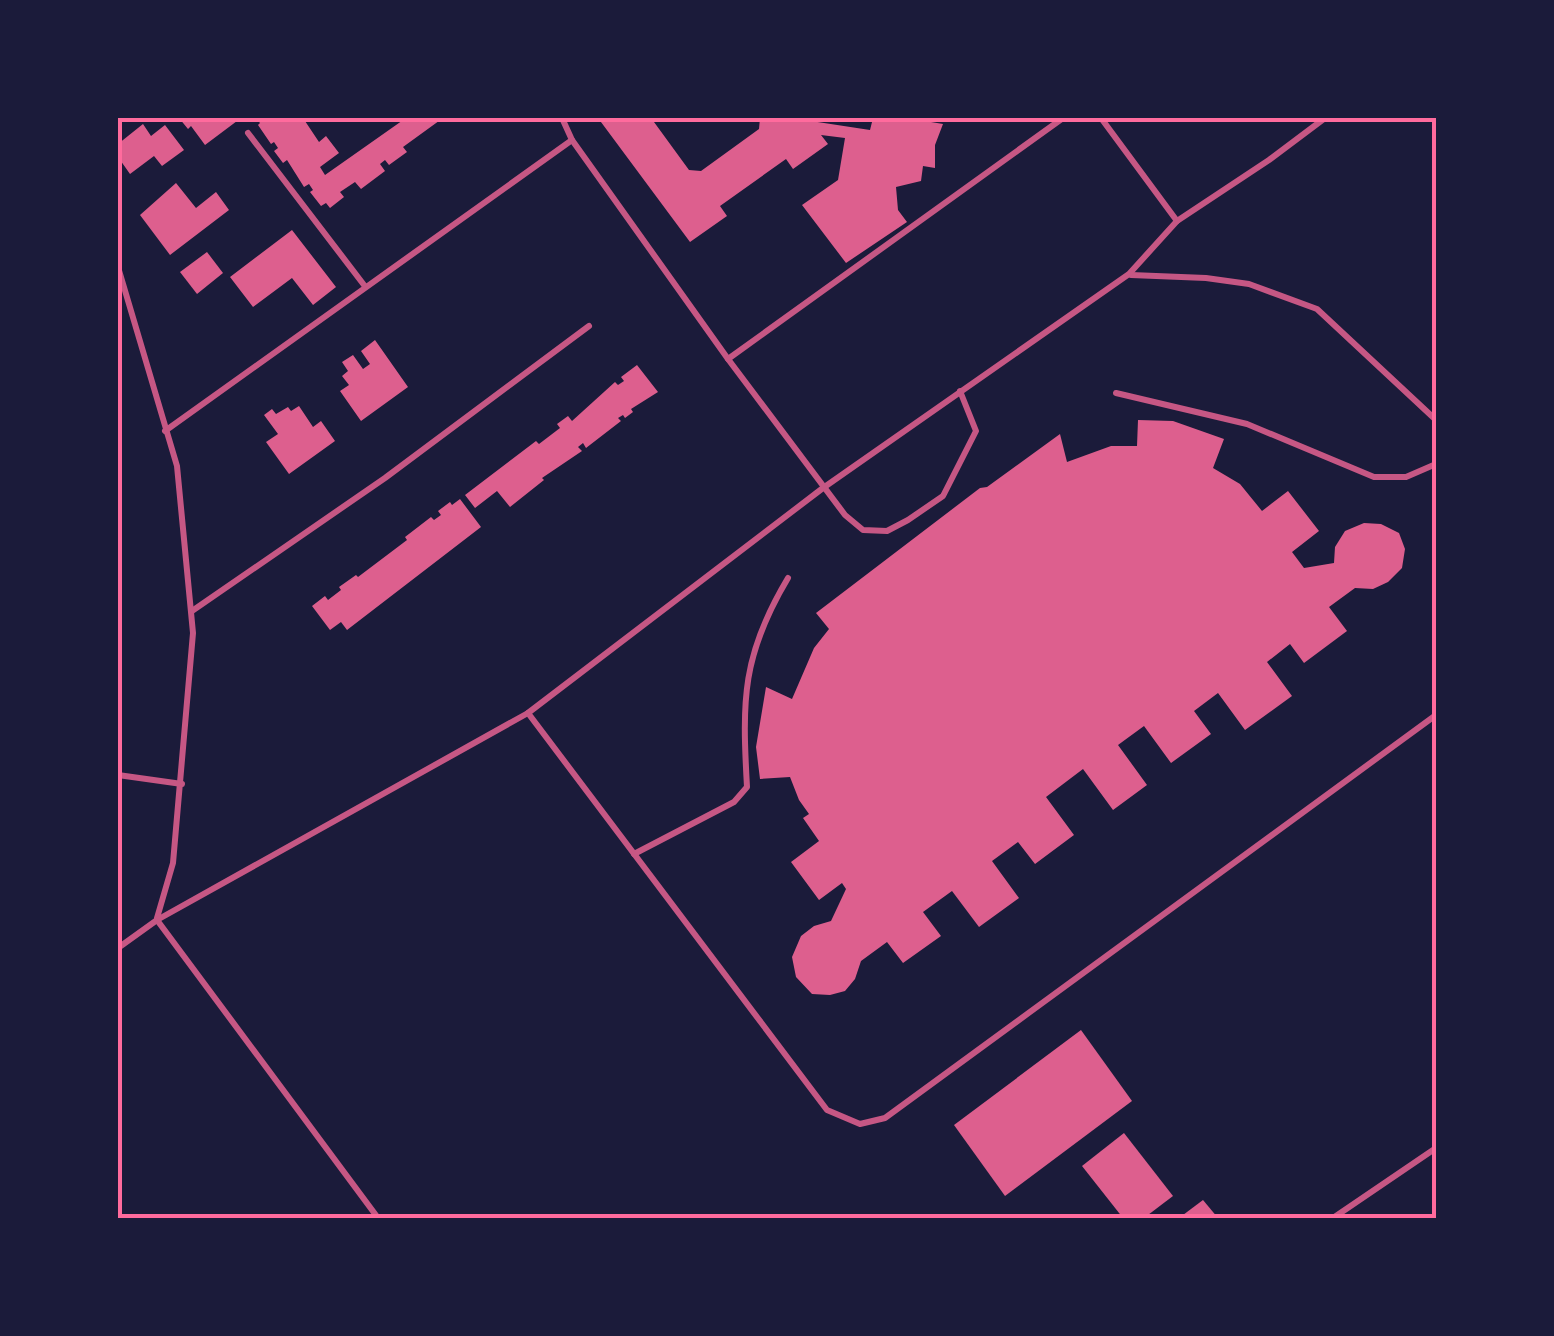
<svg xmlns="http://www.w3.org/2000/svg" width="1554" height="1336" viewBox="0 0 1554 1336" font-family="'Open Sans',sans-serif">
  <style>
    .building { fill: #dd5f8e }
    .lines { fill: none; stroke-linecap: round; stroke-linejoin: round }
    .service { stroke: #c65784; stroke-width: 6 }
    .neatline { fill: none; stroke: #ff6b9d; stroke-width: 4 }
  </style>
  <rect width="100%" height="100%" fill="#1b1b3a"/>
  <g class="building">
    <path d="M179 118H241L205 145 191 126 188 129Z"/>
    <path d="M256 118H310L305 121 319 142 326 136 339 153 320 167 325 175 406 118H443L403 147 407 152 389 165 385 160 380 164 385 171 361 189 355 182 340 192 344 197 330 208 326 203 321 206 310 192 313 190 309 184 304 187 287 160 283 163 274 151 278 148 274 142 271 144 258 125 260 123Z"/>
    <path d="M598 118H655L654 122 689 170 701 171 759 129 760 118H809L811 121 870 130 873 118H932L931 122 943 124 935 145V168L923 166 921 181 896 187 898 210 907 222 846 263 802 205 838 180 845 138 821 135 828 144 793 169 786 159 720 206 727 216 690 242Z"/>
    <path d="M143 124 151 136 165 125 184 150 162 166 154 156 130 174 118 157V144Z"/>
    <path d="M176 183 196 208 216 192 229 210 170 255 140 215Z"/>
    <path d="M292 230 336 287 313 305 292 278 253 307 230 277Z"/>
    <path d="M207 252 223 273 197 294 180 272Z"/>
    <path d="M375 340 408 387 361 421 340 391 349 385 342 376 348 371 342 362 353 355 363 369 370 364 361 351Z"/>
    <path d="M637 365 658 392 631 409 633 412 625 418 623 415 618 418 621 421 586 448 583 443 578 447 582 451 542 478 544 480 510 507 497 491 475 508 465 495 536 441 539 444 560 428 557 424 568 416 572 421 615 382 618 385 624 381 621 377Z"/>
    <path d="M299 406 313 427 321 421 335 441 289 474 266 442 278 434 264 415 272 409 276 414 288 407 291 411Z"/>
    <path d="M1138 420 1173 421 1224 439 1213 468 1240 484 1262 511 1288 491 1319 531 1292 552 1304 568 1334 563 1335 547 1345 531 1364 523 1381 524 1399 533 1405 549 1402 568 1388 582 1373 589 1355 588 1329 607 1347 631 1304 663 1290 644 1267 662 1292 696 1245 730 1218 693 1194 711 1211 734 1171 763 1144 726 1118 745 1147 785 1113 810 1083 769 1046 797 1074 835 1035 864 1018 842 992 861 1019 898 979 927 952 891 923 912 941 936 903 963 887 942 861 961 855 979 845 991 830 995 812 994 796 977 792 957 801 936 814 926 831 921 846 889 842 883 819 900 791 862 819 841 803 818 809 814 799 800 790 777 760 779 756 747 766 687 792 699 814 648 829 629 816 613 980 488 987 487 1060 434 1067 462 1111 446H1137Z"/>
    <path d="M460 499 481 527 347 630 341 622 330 630 312 606 325 596 328 600 341 590 339 587 356 575 358 577 407 540 405 537 431 517 434 520 441 515 438 511 450 502 452 505Z"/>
    <path d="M1081 1030 1132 1101 1005 1196 954 1125Z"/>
    <path d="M1124 1133 1173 1196 1144 1218H1123L1082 1166Z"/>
    <path d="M1203 1200 1218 1218H1179Z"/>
  </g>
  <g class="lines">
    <g class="service">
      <path d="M562 118 572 140 728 359 845 515 863 530 887 531 908 520 943 496 976 431 960 391"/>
      <path d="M1101 118 1177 221"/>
      <path d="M248 133 364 285"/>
      <path d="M118 267 177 466 193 633 173 863 157 918"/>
      <path d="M1131 275 1206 278 1249 284 1317 309 1436 420"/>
      <path d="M728 359 1063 118"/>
      <path d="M1116 393 1247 424 1374 477H1406L1436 464"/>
      <path d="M165 431 572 140"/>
      <path d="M192 611 385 478 589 326"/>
      <path d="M528 713 827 1110 860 1124 885 1118 1436 715"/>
      <path d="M118 775 182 784"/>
      <path d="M634 854 734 802 747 787C742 699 742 655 788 578"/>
      <path d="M157 920 378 1218"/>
      <path d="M118 948 157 920 528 713 823 488 1129 274 1177 221 1269 160 1325 118"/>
      <path d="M1333 1218 1436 1148"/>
    </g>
  </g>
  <rect width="1554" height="1336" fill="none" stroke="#1b1b3a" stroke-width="240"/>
  <rect x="120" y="120" width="1314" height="1096" class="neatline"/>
</svg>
